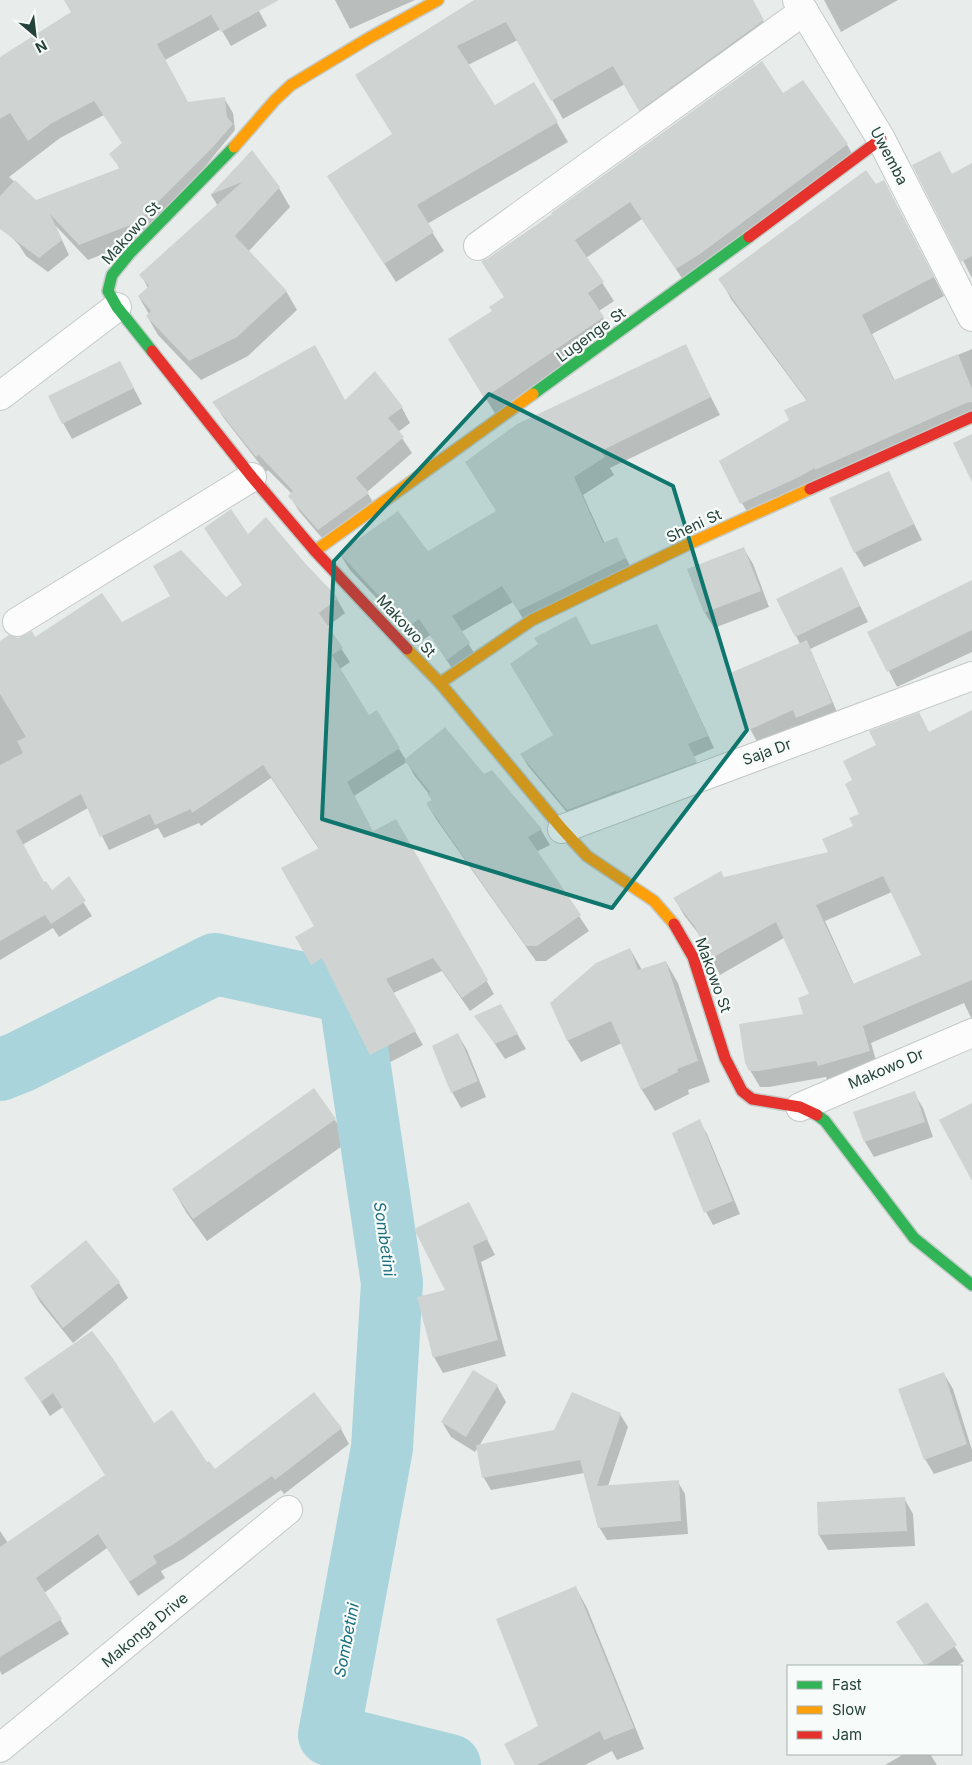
<svg xmlns="http://www.w3.org/2000/svg" width="972" height="1765" viewBox="0 0 972 1765" font-family="Inter,sans-serif">
  <style>
    .shadow { fill: #0003; fill-rule: evenodd }
    .lines { fill: none; stroke-linecap: round; stroke-linejoin: round }
    .river { stroke: #a9d4db; stroke-width: 62 }
    .building { fill: #cfd4d2; fill-rule: evenodd }
    .street-casing { stroke: #c5cac8; stroke-width: 30 }
    .fast-casing { stroke: #c3cbc8; stroke-width: 14 }
    .slow-casing { stroke: #c3cbc8; stroke-width: 14 }
    .jam-casing { stroke: #c3cbc8; stroke-width: 14 }
    .street { stroke: #fcfcfc; stroke-width: 28 }
    .fast { stroke: #30b455; stroke-width: 11 }
    .slow { stroke: #ff9f0a; stroke-width: 11 }
    .jam { stroke: #e5322d; stroke-width: 11 }
    .marked { fill: #0f766e; fill-opacity: 0.2; stroke: #0f766e; stroke-width: 4; stroke-linejoin: round }
    .labels { text-anchor: middle; stroke-width: 4.5; stroke-linejoin: round; paint-order: stroke }
    .street-label { font-size: 15px; fill: #24423a; stroke: #f7fbf9 }
    .water-label { font-size: 16px; font-style: italic; fill: #1c6f80; stroke: #f7fbf9 }
  </style>
  <rect width="100%" height="100%" fill="#e8edeb"/>
  <g class="shadow">
    <path d="M119 0H253L267 26 231 46 221 29 165 60 188 103 224 98 233 113 235 130 147 237 88 260 55 225 69 255 48 272 26 256 19 245 0 225V59ZM104 115 123 144 111 154 120 169 36 201 9 177 60 138Z"/>
    <path d="M335 0H415L350 29Z"/>
    <path d="M477 0H751L774 40 650 129 625 84 563 119 518 40 468 65 494 107 534 84 568 142 427 224 444 251 396 282 328 177 393 134Z"/>
    <path d="M824 0H898L841 32Z"/>
    <path d="M782 94 847 145 858 163 688 287 642 219 586 258 614 301 599 311 614 336 496 415 461 358 505 298 494 280Z"/>
    <path d="M252 152 279 188 290 207 248 252 286 291 297 310 248 356 201 380 158 335 147 316 149 314 139 297 148 288 141 275 218 206 211 195Z"/>
    <path d="M972 165V278L914 166 952 175Z"/>
    <path d="M884 182 944 296 872 334 895 381 972 349V424L753 522 742 503 790 421 807 401 731 299 720 279Z"/>
    <path d="M685 346 720 415 610 468 614 475 583 495 605 544 616 539 635 575 528 627 513 602 461 632 479 661 457 676 430 635 419 643 350 570 340 554 427 553 497 512Z"/>
    <path d="M120 362 142 404 72 439 63 423Z"/>
    <path d="M214 402H345L402 408 410 423 398 432 412 453 367 492 377 509 327 544 299 511 290 496 292 494 268 470 266 472 223 417Z"/>
    <path d="M889 473 922 540 864 567 855 552Z"/>
    <path d="M248 536 303 563 337 599 345 613 327 627 350 662 340 669 369 716 399 749 406 760 484 776 492 771 541 830 550 845 536 852 589 931 546 961H536L436 819 427 804 432 801 429 794 414 775 407 762 354 796 373 833 396 821 494 994 470 1011 442 971 393 993 423 1045 379 1068 330 972 320 978 297 938 315 927 319 849 271 778 201 826 199 823 164 838 158 828 109 850 88 808 22 845 44 884 52 892 68 878 92 916 59 937 53 928 0 960V643L121 624 226 599 243 585Z"/>
    <path d="M744 549 753 564 769 607 714 628 705 613 689 570Z"/>
    <path d="M842 569 868 622 810 649 840 719 759 745 750 729 800 644 778 599Z"/>
    <path d="M972 581V652L897 687 869 632Z"/>
    <path d="M663 638 714 748 693 757 703 774 575 822 528 766 521 754 555 735 591 647Z"/>
    <path d="M972 711V1020L964 1003 871 1043 878 1067 828 1082 826 1077 769 1087H760L750 1070 804 1015 811 995 784 938 720 975 701 937 684 915 675 899 724 879 829 853 854 826 860 814 854 781 878 746 919 714 929 733ZM892 892 923 955 854 985 825 921Z"/>
    <path d="M630 949 642 970 666 962 678 983 710 1082 688 1090 689 1094 655 1111 642 1090 622 1043 581 1062 568 1041 552 1004Z"/>
    <path d="M501 1006 526 1049 505 1059 476 1016Z"/>
    <path d="M458 1035 467 1050 486 1097 461 1108 452 1092Z"/>
    <path d="M314 1090 335 1120 348 1142 207 1241 186 1212 173 1189Z"/>
    <path d="M914 1093 923 1108 933 1137 874 1157 865 1142 855 1113Z"/>
    <path d="M699 1121 707 1134 740 1214 713 1225 706 1212Z"/>
    <path d="M477 1219 495 1255 481 1262 506 1356 443 1373 434 1357Z"/>
    <path d="M119 1283 128 1298 73 1343 40 1302 31 1286Z"/>
    <path d="M473 1372 497 1386 506 1402 479 1446 555 1431 620 1414 628 1427 608 1486 678 1482 685 1494 688 1534 607 1540 599 1527 584 1473 491 1490 484 1478 478 1447 475 1452 451 1437 442 1422Z"/>
    <path d="M944 1374 953 1389 972 1450V1461L934 1474 925 1459Z"/>
    <path d="M26 1378 154 1424 215 1471 313 1394 341 1429 349 1444 284 1494 281 1490 183 1559 161 1571 165 1578 138 1596 107 1548 44 1593 69 1634 2 1675 0 1671V1531L8 1543 106 1476 63 1407 50 1416Z"/>
    <path d="M904 1498 913 1514 915 1546 828 1550 819 1535 818 1503Z"/>
    <path d="M576 1588 587 1608 644 1749 617 1760 612 1751 585 1765H517L539 1727Z"/>
    <path d="M927 1604 964 1661 957 1666H925L898 1623Z"/>
    <path d="M904 1754H930L937 1765H885Z"/>
  </g>
  <g class="lines">
    <path class="river" d="M0 1070 20 1062 215 964 349 993 392 1283 382 1448 329 1735 450 1765"/>
  </g>
  <g class="building">
    <path d="M64 0H279L221 32 211 15 157 44 188 102 225 97 227 117 233 124 212 148 138 222 79 245 50 214 62 240 39 258 0 229V196L15 180 36 200 120 168 109 154 122 143 94 101 52 123 28 141 10 113 0 119V57L71 12Z"/>
    <path d="M474 0H753L764 20 639 111 613 66 551 101 506 22 457 46 495 105 534 82 558 122 417 205 434 232 384 264 327 176 392 134 355 75Z"/>
    <path d="M762 61 783 93 803 80 848 144 700 254 676 269 630 202 575 240 604 282 588 293 604 317 484 398 448 339 492 311 489 307 504 297 481 261 487 259 552 214 551 213Z"/>
    <path d="M252 150 280 187 235 236 287 291 237 337 189 361 146 316 151 311 138 296 149 286 139 275 242 182 210 195Z"/>
    <path d="M940 151 952 174 972 163V256L961 262 912 165Z"/>
    <path d="M866 170 876 184 884 180 934 277 862 315 894 380 958 354 972 389V402L966 403 815 470V468L799 477 740 504 719 461 789 420 784 410 807 400 718 279Z"/>
    <path d="M686 344 711 397 601 451 605 457 574 477 603 543 617 537 626 558 518 611 502 586 452 616 470 643 447 660 419 619 408 627 339 553 398 511 428 551 496 511 465 462 517 424Z"/>
    <path d="M315 345 345 400 375 371 403 407 388 418 404 437 356 478 369 493 318 530 288 496 293 491 259 455 256 457 212 402Z"/>
    <path d="M120 361 134 388 62 424 48 396Z"/>
    <path d="M972 434V482L953 443Z"/>
    <path d="M889 471 914 524 854 553 829 498Z"/>
    <path d="M231 509 248 534 266 517 304 562 338 598 319 613 343 648 332 655 369 715 377 710 400 748 347 782 373 831 396 819 488 980 462 998 433 958 386 979 416 1031 370 1055 322 958 311 965 295 937 314 926 281 868 319 848 263 765 192 813 191 809 155 825 150 814 100 837 81 794 16 831 44 882 46 881 52 890 69 876 86 901 51 924 45 915 0 941V765L23 753 17 741 26 737 0 694V641L9 635 18 638 32 631 35 637 102 593 122 622 170 596 153 566 181 550 226 597 242 585 204 528Z"/>
    <path d="M744 547 761 591 704 613 687 569Z"/>
    <path d="M842 567 860 606 795 637 776 599Z"/>
    <path d="M972 580V630L887 672 867 632Z"/>
    <path d="M576 616 591 645 657 624 708 736 688 744 697 762 616 792 615 791 602 797 567 810 520 754 553 735 510 664 538 644 534 638Z"/>
    <path d="M807 640 832 703 796 718 793 710 749 730 728 674Z"/>
    <path d="M972 710V980L863 1026 870 1051 818 1066 816 1061 759 1071H749L745 1063 739 1024 803 1014 798 998 809 994 776 922 710 959 695 927 673 898 721 871 724 877 828 852 822 839 853 826 849 818 859 814 845 784 852 780 843 761 876 745 869 731 919 712 929 732ZM883 876 921 955 853 984 816 905Z"/>
    <path d="M445 727 484 774 492 770 542 829 528 837 581 915 537 946H526L426 803 432 800 427 794 430 792 404 760Z"/>
    <path d="M630 948 638 970 666 961 698 1061 677 1069 678 1072 641 1090 611 1021 567 1041 550 1003 596 963Z"/>
    <path d="M501 1004 518 1034 495 1044 474 1016Z"/>
    <path d="M458 1033 478 1081 451 1093 432 1046Z"/>
    <path d="M314 1088 336 1119 193 1219 172 1189Z"/>
    <path d="M915 1091 925 1122 864 1142 853 1112Z"/>
    <path d="M972 1103V1181L939 1120Z"/>
    <path d="M700 1119 733 1201 704 1213 672 1133Z"/>
    <path d="M469 1202 488 1239 473 1246 498 1340 433 1358 417 1297 445 1290 414 1229Z"/>
    <path d="M86 1240 120 1282 63 1328 30 1286Z"/>
    <path d="M92 1331 114 1360 154 1423 172 1410 207 1462 209 1461 215 1469 314 1392 342 1428 275 1480 272 1476 174 1544 153 1556 157 1563 129 1582 98 1534 36 1578 62 1619 0 1657V1547L105 1475 53 1393 41 1402 24 1378Z"/>
    <path d="M473 1370 498 1385 466 1437 441 1422Z"/>
    <path d="M944 1372 967 1444 924 1460 898 1389Z"/>
    <path d="M572 1392 621 1413 597 1486 679 1480 681 1521 598 1528 580 1460 482 1478 476 1445 554 1430Z"/>
    <path d="M905 1497 907 1531 818 1535 817 1502Z"/>
    <path d="M576 1586 634 1728 604 1740 600 1731 537 1765H515L504 1744 538 1726 496 1619Z"/>
    <path d="M927 1602 957 1645 925 1666 896 1622Z"/>
  </g>
  <g class="lines">
    <g class="street-casing">
      <g id="street">
        <path d="M797 0 881 139 972 317"/>
        <path d="M478 246 804 11"/>
        <path d="M0 396 117 307"/>
        <path d="M17 622 252 477"/>
        <path d="M562 829 972 676"/>
        <path d="M800 1107 972 1033"/>
        <path d="M0 1748 288 1510"/>
      </g>
    </g>
    <g class="fast-casing">
      <g id="fast">
        <path d="M152 351 117 307 108 291 112 275 130 253 234 147"/>
        <path d="M533 394 749 237"/>
        <path d="M817 1115 825 1121 914 1238 972 1285"/>
      </g>
    </g>
    <g class="slow-casing">
      <g id="slow">
        <path d="M234 147 275 100 291 85 369 38 438 0"/>
        <path d="M315 551 533 394"/>
        <path d="M407 649 440 683 562 829 587 856 654 901 674 924"/>
        <path d="M440 683 532 620 695 541 810 489"/>
      </g>
    </g>
    <g class="jam-casing">
      <g id="jam">
        <path d="M749 237 881 139"/>
        <path d="M152 351 252 477 315 551 407 649"/>
        <path d="M810 489 972 417"/>
        <path d="M674 924 693 957 725 1058 742 1091 752 1099 800 1107 817 1115"/>
      </g>
    </g>
    <use href="#street" class="street"/>
    <use href="#fast" class="fast"/>
    <use href="#slow" class="slow"/>
    <use href="#jam" class="jam"/>
  </g>
  <path class="marked" d="M489 394 673 486 747 730 612 908 322 819 334 561Z"/>
  <g class="labels">
    <g class="street-label">
      <text transform="translate(889 156) rotate(62)" y="5">Uwemba</text>
      <text transform="translate(131 233) rotate(-48)" y="5">Makowo St</text>
      <text transform="translate(591 335) rotate(-36)" y="5">Lugenge St</text>
      <text transform="translate(694 526) rotate(-25)" y="5">Sheni St</text>
      <text transform="translate(406 626) rotate(47)" y="5">Makowo St</text>
      <text transform="translate(767 752) rotate(-20)" y="5">Saja Dr</text>
      <text transform="translate(713 975) rotate(70)" y="5">Makowo St</text>
      <text transform="translate(886 1069) rotate(-23)" y="5">Makowo Dr</text>
      <text transform="translate(145 1630) rotate(-40)" y="5">Makonga Drive</text>
    </g>
    <g class="water-label">
      <text transform="translate(385 1239) rotate(82)" y="6">Sombetini</text>
      <text transform="translate(346 1640) rotate(-79)" y="6">Sombetini</text>
    </g>
  </g>
  <rect x="787" y="1665" width="175" height="90" fill="#f7fbf9" stroke="#a3b1ad"/>
  <rect x="797" y="1681" width="25" height="8" fill="#30b455" stroke="#a3b1ad"/>
  <text x="832" y="1690" font-size="15" fill="#24423a">Fast</text>
  <rect x="797" y="1706" width="25" height="8" fill="#ff9f0a" stroke="#a3b1ad"/>
  <text x="832" y="1715" font-size="15" fill="#24423a">Slow</text>
  <rect x="797" y="1731" width="25" height="8" fill="#e5322d" stroke="#a3b1ad"/>
  <text x="832" y="1740" font-size="15" fill="#24423a">Jam</text>
  <g transform="translate(35 35) rotate(152)" stroke="#f7fbf9" stroke-width="4" paint-order="stroke">
  <path d="M0-4L9 19L0 12L-9 19Z" fill="#24423a"/>
  <text y="-8" font-size="14" font-weight="bold" text-anchor="middle" fill="#24423a">N</text>
  </g>
</svg>
